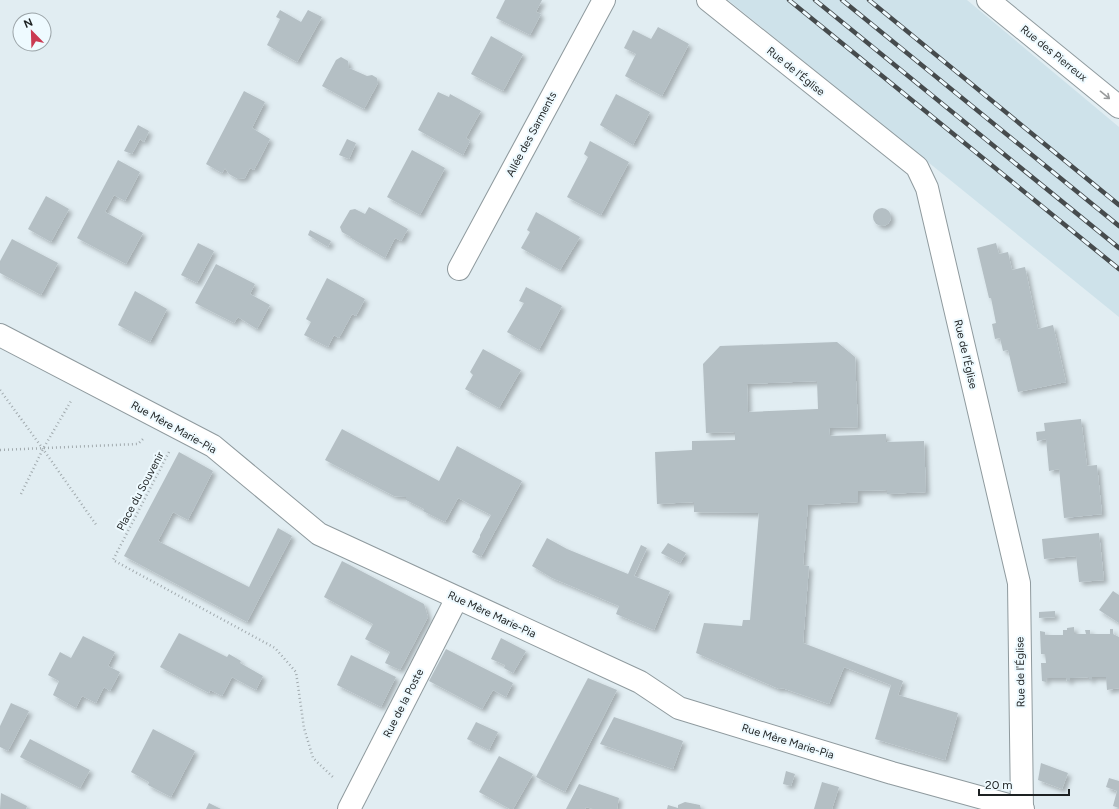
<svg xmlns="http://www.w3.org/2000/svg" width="1119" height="809" viewBox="0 0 1119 809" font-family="Figtree,sans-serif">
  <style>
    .built { fill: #cee2ea }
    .building { fill: #b4bfc4; fill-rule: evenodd; filter: url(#shadow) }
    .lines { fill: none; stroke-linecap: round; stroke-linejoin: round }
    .minor-casing { stroke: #8f9a9e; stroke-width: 24 }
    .path { stroke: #a1aaae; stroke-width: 2.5; stroke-dasharray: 1 3; stroke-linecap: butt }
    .minor { stroke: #fff; stroke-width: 22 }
    .rail-casing { stroke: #464b4d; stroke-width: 4.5 }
    .rail { stroke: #eefaff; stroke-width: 3; stroke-dasharray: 9; stroke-linecap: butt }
    .oneway { stroke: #999b9c }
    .labels { text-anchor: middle; stroke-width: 4; stroke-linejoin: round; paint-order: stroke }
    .street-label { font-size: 11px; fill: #1d2122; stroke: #eefaff }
  </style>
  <defs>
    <filter id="shadow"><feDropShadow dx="3.5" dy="3.5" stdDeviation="2" flood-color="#0004"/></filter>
  </defs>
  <rect width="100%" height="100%" fill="#e1edf2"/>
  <path class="built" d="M728 0H967L1119 127V317Z"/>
  <g class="building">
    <path d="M505 0H542L536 12 541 14 530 35 496 18Z"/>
    <path d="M280 10 301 22 308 10 322 17 297 62 267 45 280 19 276 17Z"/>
    <path d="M658 27 689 44 662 96 625 76 636 54 624 48 633 30 651 39Z"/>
    <path d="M491 36 523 54 503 91 471 74Z"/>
    <path d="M341 57 348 61 349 68 367 76 372 75 377 78 378 83 364 109 322 86 336 60Z"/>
    <path d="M244 91 265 102 252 128 270 139 254 170 250 168 245 178 238 179 229 174 225 168 222 173 206 164Z"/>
    <path d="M438 92 449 97 450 94 481 111 466 138 470 141 463 155 418 130Z"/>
    <path d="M616 94 650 112 633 145 600 125Z"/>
    <path d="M138 125 149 131 144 142 140 139 132 154 124 151Z"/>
    <path d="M347 139 356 143 349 159 339 155Z"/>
    <path d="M590 141 629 162 601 215 567 197 588 157 584 154Z"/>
    <path d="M412 150 445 168 420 215 387 197Z"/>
    <path d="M118 160 140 172 125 201 114 195 105 212 143 233 126 264 77 238Z"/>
    <path d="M46 196 69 209 51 242 28 229Z"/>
    <path d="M369 207 408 229 401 241 395 238 385 258 351 238V237L342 232 340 227 350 210 355 209 365 214Z"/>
    <circle cx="882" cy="217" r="9"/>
    <path d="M536 212 580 237 560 270 521 248 530 232 527 230Z"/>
    <path d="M310 230 331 241 328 247 308 235Z"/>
    <path d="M12 239 58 263 41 295 0 273V261Z"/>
    <path d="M198 243 214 251 197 283 181 275Z"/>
    <path d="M996 243 999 254 1008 252 1012 270 1025 267 1038 329 1053 325 1066 382 1018 392 1008 350 1003 351 1000 338 995 339 992 324 996 323 991 298H989L977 248Z"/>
    <path d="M216 264 255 284 250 294 270 305 257 329 238 317 234 323 195 303Z"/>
    <path d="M327 278 365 299 356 316 352 314 339 338 334 335 328 347 304 335 311 322 306 319Z"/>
    <path d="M526 287 562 306 539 350 507 332 524 303 519 301Z"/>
    <path d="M135 291 167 309 150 342 118 325Z"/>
    <path d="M837 342 855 357 858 427 829 428 830 436 886 434V442L924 441 926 492 887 494V490L858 491V502L808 505 803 565 809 566 803 643 903 681 898 695 958 713 945 760 875 739 891 685 844 667 829 704 782 688 779 689 696 653 704 623 742 626 743 620H750L759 513 694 512V502L657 504 655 452 692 450V441L735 440V432L706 433 703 364 720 346ZM817 381 818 409 748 412 747 384Z"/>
    <path d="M483 349 521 370 499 408 465 389 473 375 470 372Z"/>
    <path d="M1081 419 1087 466 1097 465 1102 514 1064 518 1059 469 1049 471 1046 439 1037 441 1036 432 1045 431 1044 423Z"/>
    <path d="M342 429 439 481 457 446 522 481 481 557 472 552 480 537V535L491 515 458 498 445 522 423 511 424 509 406 500V497L394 496 325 460Z"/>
    <path d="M179 452 213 471 188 520 173 512 158 541 249 587 278 528 292 536 247 622 124 556Z"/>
    <path d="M1099 533 1104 580 1079 582 1076 556 1044 559 1042 539Z"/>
    <path d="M547 538 567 549 628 574 641 545 647 548 634 576 670 591 654 630 616 614 619 606 552 578 532 566Z"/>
    <path d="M668 543 686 553 680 563 661 553Z"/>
    <path d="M342 561 424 604 428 617 400 670 385 663 390 652 365 639 373 624 324 597Z"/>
    <path d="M1113 591 1119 595V623L1099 610Z"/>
    <path d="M1055 611V617L1039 618V612Z"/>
    <path d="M1074 627V634H1086L1085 630H1090V634H1110V629H1113V634L1119 637V688L1107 690 1106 677H1092V680H1089V677L1070 678V681H1067L1066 678H1046V682L1042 681 1041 663H1046L1045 654H1041L1040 631 1045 632V635H1063V630H1067V628Z"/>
    <path d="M179 633 227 657 229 654 241 661 240 663 263 676 256 690 232 677 222 696 210 690 209 693 160 667Z"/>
    <path d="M83 636 115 652 108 666 120 672 110 691 104 687 96 703 82 696 76 708 53 695 59 681 48 675 60 652 71 658Z"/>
    <path d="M501 638 526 651 513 673 504 668 505 665 491 659Z"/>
    <path d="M446 649 513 683 506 697 493 690 482 709 429 681Z"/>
    <path d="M351 655 396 677 381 707 337 685Z"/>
    <path d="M588 678 617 690 565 792 536 777Z"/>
    <path d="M11 703 29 711 8 751 0 747V726Z"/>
    <path d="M614 717 683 741 673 769 600 744Z"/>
    <path d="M476 722 498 732 489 750 467 739Z"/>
    <path d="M153 729 195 751 171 797 148 785 149 782 131 772Z"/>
    <path d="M30 739 90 770 80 788 20 757Z"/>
    <path d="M499 756 533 774 513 809H510L479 792Z"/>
    <path d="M1041 763 1068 773 1062 789 1038 780Z"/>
    <path d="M786 771 795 774 791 786 783 784Z"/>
    <path d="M1109 778 1119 781V808L1113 806 1117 791 1106 787Z"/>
    <path d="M822 782 839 787 832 809H814Z"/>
    <path d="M579 784 619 798 617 809H593L586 807 585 809H566Z"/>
    <path d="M1 793 27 806 26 809H0Z"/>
    <path d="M685 802 700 805 701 809H667L668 805 678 808V805Z"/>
    <path d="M209 803 221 809H206Z"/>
  </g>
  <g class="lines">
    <g class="minor-casing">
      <g id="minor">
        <path d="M708 0 917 167 927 188 1019 583 1022 809"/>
        <path d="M988 0 1119 107"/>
        <path d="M459 269 604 0"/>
        <path d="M0 335 213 446 319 534 640 682 679 708 892 773 1023 809"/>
        <path d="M349 809 457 598"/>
      </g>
    </g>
    <g class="path">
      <path d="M0 390 43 449 97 526"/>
      <path d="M0 450 138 444 143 439"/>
      <path d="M169 452 113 560 275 648 296 672 304 728 313 758 334 778"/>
      <path d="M21 494 43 449 71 401"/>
    </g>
    <use href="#minor" class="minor"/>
    <g class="rail-casing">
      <g id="rail">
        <path d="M789 0 1119 269"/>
        <path d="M815 0 1119 248"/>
        <path d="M842 0 1119 226"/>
        <path d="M869 0 1119 205"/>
      </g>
    </g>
    <use href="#rail" class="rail"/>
  </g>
  <defs><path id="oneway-shaft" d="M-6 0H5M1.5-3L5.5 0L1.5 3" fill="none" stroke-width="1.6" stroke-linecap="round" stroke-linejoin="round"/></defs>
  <use class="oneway" href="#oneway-shaft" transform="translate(1105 95) rotate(39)"/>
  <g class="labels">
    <g class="street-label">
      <text transform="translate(1054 53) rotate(39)" y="4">Rue des Pierreux</text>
      <text transform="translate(796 71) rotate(39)" y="4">Rue de l'Église</text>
      <text transform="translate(531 134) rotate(-62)" y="4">Allée des Sarments</text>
      <text transform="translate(966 354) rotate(77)" y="4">Rue de l'Église</text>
      <text transform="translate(174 427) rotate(29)" y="4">Rue Mère Marie-Pia</text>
      <text transform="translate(140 491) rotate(-62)" y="4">Place du Souvenir</text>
      <text transform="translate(492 614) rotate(25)" y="4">Rue Mère Marie-Pia</text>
      <text transform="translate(1020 672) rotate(-91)" y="4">Rue de l'Église</text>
      <text transform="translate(403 703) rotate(-63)" y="4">Rue de la Poste</text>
      <text transform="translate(788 741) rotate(17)" y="4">Rue Mère Marie-Pia</text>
    </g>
  </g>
  <g transform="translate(32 32) rotate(337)"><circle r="19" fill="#eefaff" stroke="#9aa3a7"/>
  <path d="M0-3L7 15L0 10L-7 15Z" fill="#ca3a52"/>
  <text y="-6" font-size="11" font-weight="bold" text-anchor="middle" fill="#1d2122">N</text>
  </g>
  <path d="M979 789v6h90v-6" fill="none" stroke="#1d2122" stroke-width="2"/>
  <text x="985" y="789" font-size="12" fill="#1d2122" stroke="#eefaff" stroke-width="3" paint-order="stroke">20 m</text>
</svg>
